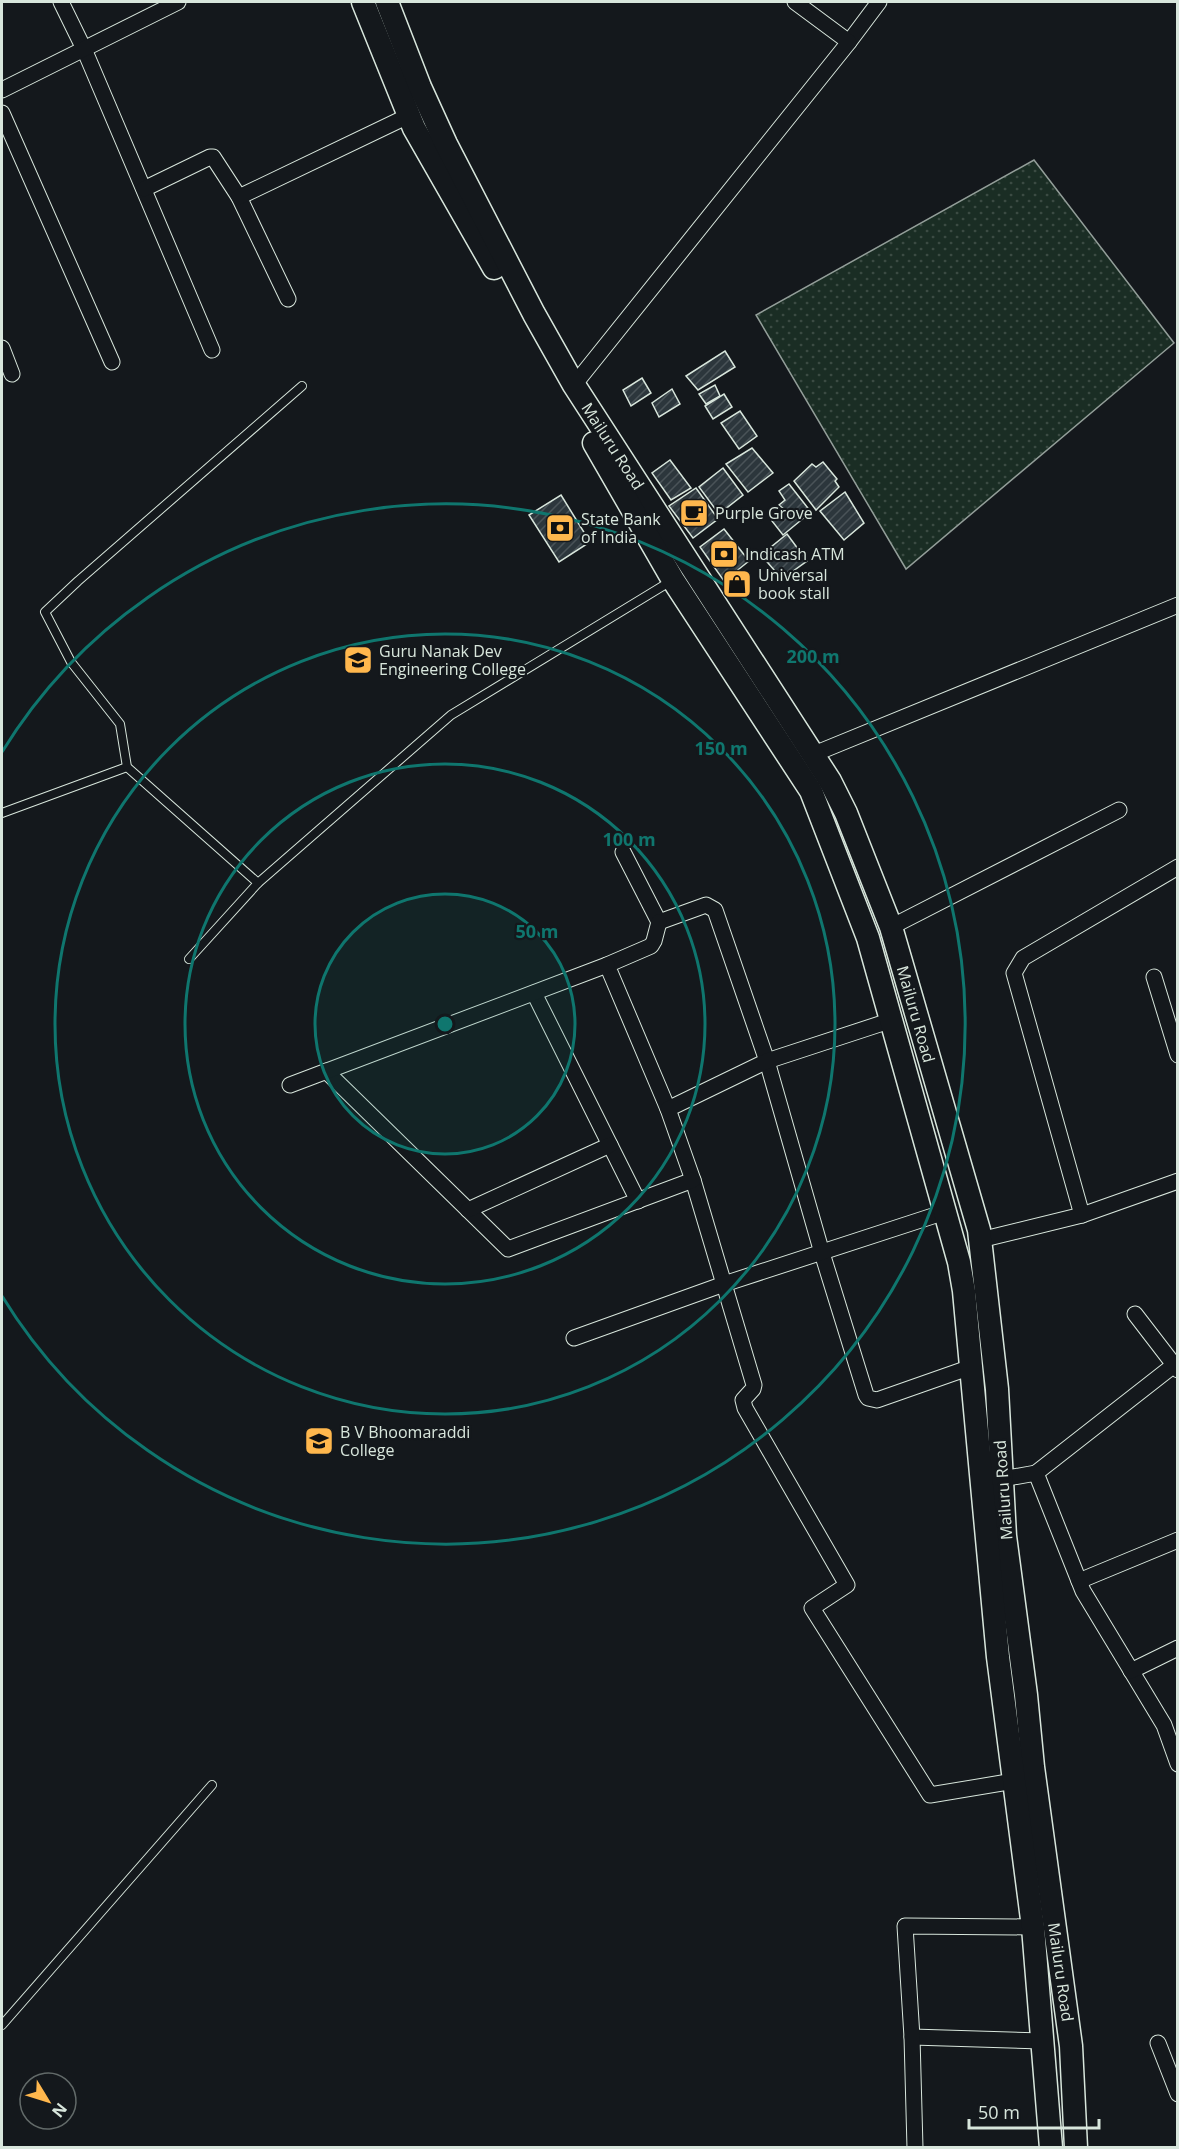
<svg xmlns="http://www.w3.org/2000/svg" width="1179" height="2149" viewBox="0 0 1179 2149" font-family="'Open Sans',sans-serif">
  <style>
    .garden { fill: url(#garden-dots); stroke: #939e99; stroke-width: 1.5 }
    .building { fill: url(#building-hatch); stroke: #d8e6dc; stroke-width: 1.5 }
    .lines { fill: none; stroke-linecap: round; stroke-linejoin: round }
    .lane-casing { stroke: #d8e6dc; stroke-width: 10 }
    .street-casing { stroke: #d8e6dc; stroke-width: 17 }
    .secondary-casing { stroke: #d8e6dc; stroke-width: 25 }
    .lane { stroke: #14181c; stroke-width: 8 }
    .street { stroke: #14181c; stroke-width: 15 }
    .secondary { stroke: #14181c; stroke-width: 22 }
    .ring { fill: none; stroke: #0f766e; stroke-width: 3 }
    .labels { text-anchor: middle; stroke-width: 4.5; stroke-linejoin: round; paint-order: stroke }
    .street-label { font-size: 16px; fill: #d8e6dc; stroke: #14181c }
    .poi-label { font-size: 16px; fill: #d8e6dc; stroke: #14181c; text-anchor: start }
    .centre { fill: #0f766e; stroke: #14181c; stroke-width: 3 }
    .ring-label { font-size: 18px; text-anchor: middle; font-weight: bold; fill: #0f766e; stroke: #14181c; stroke-width: 4.5; stroke-linejoin: round; paint-order: stroke }
  </style>
  <defs>
    <pattern id="garden-dots" width="8" height="8" patternUnits="userSpaceOnUse" patternTransform="scale(1.5)"><rect width="8" height="8" fill="#1a2d24"/><path d="M2 2h.1M6 6h.1" fill="none" stroke="#3b4b43" stroke-width="1.8" stroke-linecap="round"/></pattern>
    <pattern id="building-hatch" width="6" height="6" patternUnits="userSpaceOnUse" patternTransform="scale(1.5)"><rect width="6" height="6" fill="#2c363c"/><path d="M-1 1l2-2M0 6l6-6M5 7l2-2" fill="none" stroke="#4a5358"/></pattern>
  </defs>
  <rect width="100%" height="100%" fill="#14181c"/>
  <path class="garden" d="M1034 160 1174 343 906 569 756 315Z"/>
  <g class="building">
    <path d="M725 351 735 367 698 390 686 376Z"/>
    <path d="M642 378 651 393 631 406 623 390Z"/>
    <path d="M715 385 720 396 706 404 699 394Z"/>
    <path d="M672 389 680 404 659 417 652 403Z"/>
    <path d="M724 394 732 407 713 419 705 406Z"/>
    <path d="M740 411 757 436 739 449 721 423Z"/>
    <path d="M752 448 773 473 748 492 726 464Z"/>
    <path d="M670 460 691 488 671 500 652 473Z"/>
    <path d="M823 462 837 479 835 481 839 487 816 510 794 481 812 464 816 467Z"/>
    <path d="M723 468 743 495 719 514 699 487Z"/>
    <path d="M789 484 811 512 783 535 772 521 786 511 779 505 785 500 779 491Z"/>
    <path d="M696 488 718 519 693 538 669 506Z"/>
    <path d="M845 492 864 523 844 540 820 511Z"/>
    <path d="M561 495 590 542 559 562 529 515Z"/>
    <path d="M724 529 749 561 724 581 700 547Z"/>
    <path d="M787 534 807 561 782 579 761 555Z"/>
    <path d="M738 576 747 586 736 595 727 582Z"/>
  </g>
  <g class="lines">
    <g class="lane-casing">
      <g id="lane">
        <path d="M2 813 127 767"/>
        <path d="M258 883 127 767 120 724 71 662 45 612 78 581 302 386"/>
        <path d="M189 959 258 883 451 715 671 581"/>
        <path d="M2 2025 212 1785"/>
      </g>
    </g>
    <g class="street-casing">
      <g id="street">
        <path d="M61 2 84 49 212 350"/>
        <path d="M849 42 879 2"/>
        <path d="M2 90 178 2"/>
        <path d="M2 113 112 362"/>
        <path d="M144 189 210 157H213L239 197 288 299"/>
        <path d="M239 197 408 116"/>
        <path d="M2 348 12 374"/>
        <path d="M574 385 849 42 795 2"/>
        <path d="M814 754 1178 605"/>
        <path d="M623 852 659 922 706 905 715 910 767 1061 822 1253 866 1395 868 1398 877 1400 971 1367"/>
        <path d="M659 922 654 941 651 946 607 965 668 1109"/>
        <path d="M891 927 1119 810"/>
        <path d="M1154 977 1178 1055"/>
        <path d="M534 993 638 1201"/>
        <path d="M892 1020 767 1061 668 1109 693 1180 754 1385 753 1389 743 1400 745 1408 847 1585 812 1608 930 1795 1014 1781"/>
        <path d="M326 1071 508 1249 693 1180"/>
        <path d="M290 1085 607 965"/>
        <path d="M468 1210 610 1145"/>
        <path d="M1082 1215 1014 973 1023 958 1178 867"/>
        <path d="M980 1240 1082 1215 1178 1181"/>
        <path d="M1135 1314 1178 1370"/>
        <path d="M574 1338 724 1284 945 1212"/>
        <path d="M1036 1473 1178 1362"/>
        <path d="M1002 1479 1036 1473 1083 1591 1164 1725 1178 1764"/>
        <path d="M1079 1581 1178 1540"/>
        <path d="M1131 1671 1178 1648"/>
        <path d="M912 2037 1043 2041"/>
        <path d="M1158 2043 1178 2094"/>
        <path d="M915 2148 912 2037 905 1926 1033 1927"/>
      </g>
    </g>
    <g class="secondary-casing">
      <g id="secondary">
        <path d="M363 2 414 128 494 268"/>
        <path d="M387 2 420 87 446 144 534 314 574 385 830 781 846 813 891 927 979 1230 997 1389 1005 1536 1026 1695 1033 1767 1071 2046 1076 2148"/>
        <path d="M594 443 673 580 811 791 868 938 959 1262 964 1291 998 1657 1033 1927 1051 2148"/>
      </g>
    </g>
    <use href="#lane" class="lane"/>
    <use href="#street" class="street"/>
    <use href="#secondary" class="secondary"/>
  </g>
  <circle cx="445" cy="1024" r="130" fill="#0f766e" fill-opacity=".12"/>
  <g class="ring">
    <circle cx="445" cy="1024" r="130"/>
    <circle cx="445" cy="1024" r="260"/>
    <circle cx="445" cy="1024" r="390"/>
    <path d="M2 752A520 520 0 1 1 2 1296"/>
  </g>
  <defs>
    <g id="cafe-square" transform="scale(1.5)"><rect x="-9" y="-9" width="18" height="18" rx="4" fill="#ffb74d" stroke="#14181c"/><path d="M-5.5-4.5H6V0H3Q3 3.5 0 3.5H-2.5Q-5.5 3.5-5.5 0ZM3-3.2v2h1.7v-2ZM-6 4.5H4V6H-6Z" fill="#111"/></g>
    <g id="bank-square" transform="scale(1.5)"><rect x="-9" y="-9" width="18" height="18" rx="4" fill="#ffb74d" stroke="#14181c"/><path d="M-6-4H6V4H-6ZM0-2.3a2.3 2.3 0 1 0 0 4.6a2.3 2.3 0 1 0 0-4.6Z" fill="#111"/></g>
    <g id="shop-square" transform="scale(1.5)"><rect x="-9" y="-9" width="18" height="18" rx="4" fill="#ffb74d" stroke="#14181c"/><path d="M-5-2.5h2.3a2.7 3.5 0 0 1 5.4 0H5L5.5 6h-11ZM-1.5-2.5h3a1.5 2.3 0 0 0-3 0Z" fill="#111"/></g>
    <g id="university-square" transform="scale(1.5)"><rect x="-9" y="-9" width="18" height="18" rx="4" fill="#ffb74d" stroke="#14181c"/><path d="M0-5L7-2L0 1L-7-2ZM-4 1L0 2.5L4 1V4Q0 6-4 4Z" fill="#111"/></g>
  </defs>
  <g fill-rule="evenodd">
    <use href="#cafe-square" x="694" y="513"/>
    <use href="#bank-square" x="560" y="528"/>
    <use href="#bank-square" x="724" y="554"/>
    <use href="#shop-square" x="737" y="584"/>
    <use href="#university-square" x="358" y="660"/>
    <use href="#university-square" x="319" y="1441"/>
  </g>
  <g class="labels">
    <g class="street-label">
      <text transform="translate(613 446) rotate(57)" y="6">Mailuru Road</text>
      <text transform="translate(916 1014) rotate(74)" y="6">Mailuru Road</text>
      <text transform="translate(1003 1490) rotate(-94)" y="6">Mailuru Road</text>
      <text transform="translate(1061 1972) rotate(82)" y="6">Mailuru Road</text>
    </g>
    <g class="poi-label">
      <text x="715" y="519">Purple Grove</text>
      <text x="581" y="525">State Bank<tspan x="581" dy="18">of India</tspan></text>
      <text x="745" y="560">Indicash ATM</text>
      <text x="758" y="581">Universal<tspan x="758" dy="18">book stall</tspan></text>
      <text x="379" y="657">Guru Nanak Dev<tspan x="379" dy="18">Engineering College</tspan></text>
      <text x="340" y="1438">B V Bhoomaraddi<tspan x="340" dy="18">College</tspan></text>
    </g>
  </g>
  <circle cx="445" cy="1024" r="9" class="centre"/>
  <g class="ring-label">
    <text x="813" y="663">200 m</text>
    <text x="721" y="755">150 m</text>
    <text x="629" y="846">100 m</text>
    <text x="537" y="938">50 m</text>
  </g>
  <rect width="1179" height="2149" fill="none" stroke="#d8e6dc" stroke-width="6"/>
  <g transform="translate(48 2101) rotate(128)"><circle r="28" fill="#14181c" stroke="#626a69" stroke-width="1.5"/>
  <path d="M0-4.5L10 22L0 15L-10 22Z" fill="#ffb74d"/>
  <text y="-9" font-size="16" font-weight="bold" text-anchor="middle" fill="#d8e6dc">N</text>
  </g>
  <path d="M969 2119v9h130v-9" fill="none" stroke="#d8e6dc" stroke-width="3"/>
  <text x="978" y="2119" font-size="18" fill="#d8e6dc" stroke="#14181c" stroke-width="4.5" paint-order="stroke">50 m</text>
</svg>
